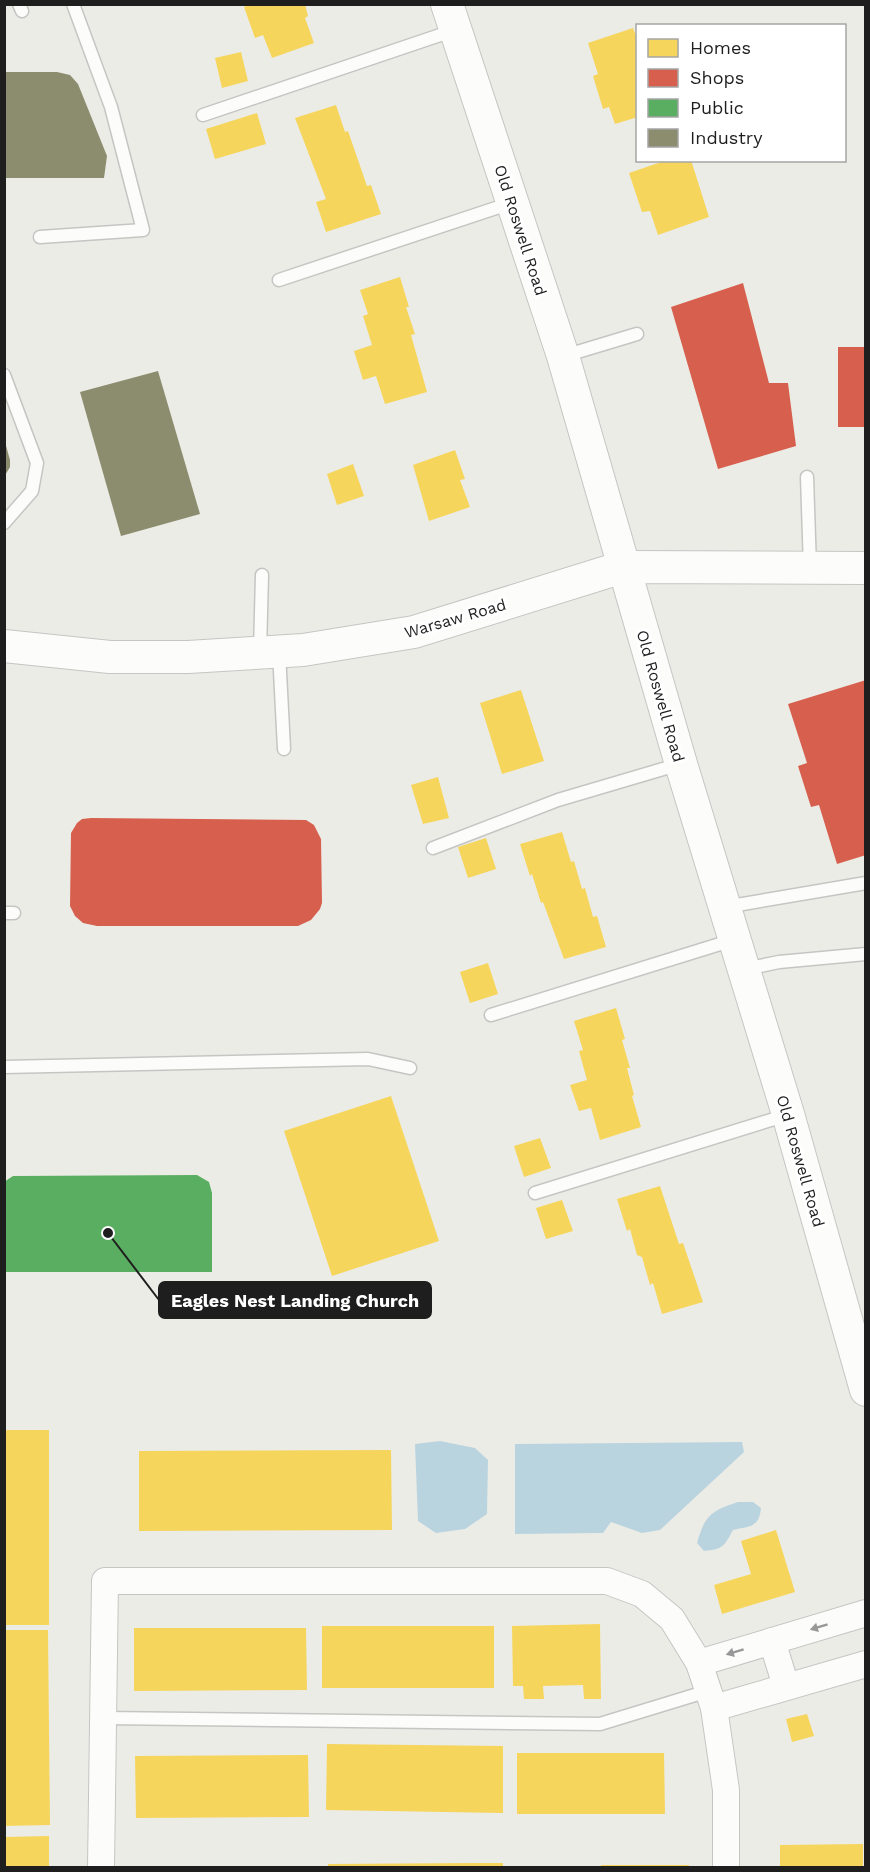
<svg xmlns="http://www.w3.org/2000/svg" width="870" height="1872" viewBox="0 0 870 1872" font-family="'Work Sans',sans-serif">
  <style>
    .water { fill: #bad4df }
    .homes { fill: #f6d55c }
    .shops { fill: #d6604d }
    .public { fill: #5aae61 }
    .industry { fill: #8c8c6e }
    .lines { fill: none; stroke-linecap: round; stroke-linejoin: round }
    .service-casing { stroke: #c5c5c3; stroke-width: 15 }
    .minor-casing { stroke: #c5c5c3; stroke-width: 28 }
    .tertiary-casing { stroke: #c5c5c3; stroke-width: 34 }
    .service { stroke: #fcfcfb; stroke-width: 12 }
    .minor { stroke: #fcfcfb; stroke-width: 26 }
    .tertiary { stroke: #fcfcfb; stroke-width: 32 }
    .oneway { fill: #989898 }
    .labels { text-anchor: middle; stroke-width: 6; stroke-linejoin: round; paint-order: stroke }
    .street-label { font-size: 16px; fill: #1e1e1e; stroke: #fff }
    .leader { fill: none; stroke: #1e1e1e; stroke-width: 2 }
    .callout-dot { fill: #1e1e1e; stroke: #fff; stroke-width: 2 }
    .callout { fill: #1e1e1e; stroke: #1e1e1e; stroke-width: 2 }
    .callout-label { font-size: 18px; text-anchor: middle; font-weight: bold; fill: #fff }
  </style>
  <rect width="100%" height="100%" fill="#ecece7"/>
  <g class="water">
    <path d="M440 1441 475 1448 488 1460 487 1514 465 1529 436 1533 418 1521 415 1444Z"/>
    <path d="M742 1442 744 1452 660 1530 642 1533 611 1522 603 1533 515 1534V1444Z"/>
    <path d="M738 1502H753L761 1508C759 1528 750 1526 733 1530 724 1546 724 1549 704 1551L697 1543C705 1515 711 1511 738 1502Z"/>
  </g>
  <g class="homes">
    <path d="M251 4H305L308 16 305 18 314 43 272 58 263 35 255 38 244 7Z"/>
    <path d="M633 28 638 41V117L615 124 609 107 603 109 593 76 598 74 588 43Z"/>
    <path d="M241 52 248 81 222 88 215 58Z"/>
    <path d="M336 105 345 132 348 131 367 186 371 185 381 214 326 232 316 202 326 199 295 118Z"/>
    <path d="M257 113 266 144 215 159 206 129Z"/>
    <path d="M667 160H691L709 217 658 235 650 211 642 212 629 173Z"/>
    <path d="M400 277 409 307H406L415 334 411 335 427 392 385 404 376 376 363 380 354 351 372 345 363 316 368 314 360 290Z"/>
    <path d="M455 450 465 479 460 480 470 507 429 521 413 465Z"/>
    <path d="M353 464 364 496 337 505 327 474Z"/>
    <path d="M521 690 544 761 502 774 480 703Z"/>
    <path d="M438 777 449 818 423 824 411 785Z"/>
    <path d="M562 832 571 862 574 861 582 889 585 888 593 917 597 916 606 947 564 959 543 902 541 903 532 874 530 876 520 844Z"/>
    <path d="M486 838 496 869 468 878 458 847Z"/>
    <path d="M488 963 498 994 470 1003 460 972Z"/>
    <path d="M616 1008 625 1039 622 1040 630 1068H627L634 1095 632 1096 641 1127 600 1140 591 1108 579 1111 570 1085 587 1080 579 1051 583 1050 574 1021Z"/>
    <path d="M391 1096 439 1241 332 1276 284 1131Z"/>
    <path d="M540 1138 551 1168 524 1177 514 1146Z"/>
    <path d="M660 1186 679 1244 683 1243 703 1302 662 1314 653 1283 650 1285 642 1257 637 1255 630 1229 627 1231 617 1199Z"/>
    <path d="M562 1200 573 1231 546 1239 536 1208Z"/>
    <rect x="4" y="1430" width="45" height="195"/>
    <path d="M391 1450 392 1530 139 1531V1451Z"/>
    <path d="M776 1530 795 1592 722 1614 714 1585 751 1574 741 1541Z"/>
    <path d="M600 1624 601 1699H584L583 1685 543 1686 544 1699H524L523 1686H513L512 1626Z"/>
    <rect x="322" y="1626" width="172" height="62"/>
    <path d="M134 1628H306L307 1690 134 1691Z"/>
    <path d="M4 1630H48L50 1825 4 1826Z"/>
    <path d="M807 1714 814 1736 792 1742 786 1719Z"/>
    <path d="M327 1744 503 1746V1813L326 1810Z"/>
    <path d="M517 1753H664L665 1814H517Z"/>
    <path d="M308 1755 309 1817 136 1818 135 1756Z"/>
    <path d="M49 1836V1868H4V1837Z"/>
    <path d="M863 1844V1868H780V1845Z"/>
    <path d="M473 1863H503V1868H328V1864Z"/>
    <rect x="601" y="1865" width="88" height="3"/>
  </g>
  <g class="shops">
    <path d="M743 283 769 383H788L796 446 718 469 671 307Z"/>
    <rect x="838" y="347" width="28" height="80"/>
    <path d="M866 680V855L837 864 819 805 811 807 798 766 807 763 788 704Z"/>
    <path d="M91 818 306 820 314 825 321 839 322 903 320 909 311 920 298 926H97L83 923 75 916 70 906 71 833 77 823 82 819Z"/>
  </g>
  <path class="public" d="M197 1175 209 1182 212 1193V1272H4V1182L13 1176Z"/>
  <g class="industry">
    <path d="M4 72H57L70 75 78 84 107 156 104 178H4Z"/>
    <path d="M158 371 200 514 121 536 80 392Z"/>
    <path d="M5 442 10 460V467L4 477Z"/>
  </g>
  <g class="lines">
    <g class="service-casing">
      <g id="service">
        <path d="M19 4 22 11"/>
        <path d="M203 115 455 30"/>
        <path d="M40 237 143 230 111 107 73 4"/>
        <path d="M279 280 511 203"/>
        <path d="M564 356 637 334"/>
        <path d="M4 375 37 463 32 491 4 523"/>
        <path d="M807 477 810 568"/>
        <path d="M260 651 262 575"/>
        <path d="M279 652 284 749"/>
        <path d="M433 848 558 800 680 764"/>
        <path d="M725 907 866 883"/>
        <path d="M4 913H14"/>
        <path d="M745 969 779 962 866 954"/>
        <path d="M491 1015 733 940"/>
        <path d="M4 1067 368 1059 410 1068"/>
        <path d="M535 1193 787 1115"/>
        <path d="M103 1718 600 1724 708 1691"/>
      </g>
    </g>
    <g class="minor-casing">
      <g id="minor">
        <path d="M772 1641 786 1686"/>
        <path d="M699 1663 866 1613"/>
        <path d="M714 1708 866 1664"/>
        <path d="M101 1868 105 1581H607L642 1594 672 1619 699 1663 714 1708 726 1790V1868"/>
      </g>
    </g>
    <g class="tertiary-casing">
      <g id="tertiary">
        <path d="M447 4 563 356 681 764 788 1114 866 1390"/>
        <path d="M4 646 110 657H188L303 650 414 632 623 567 866 568"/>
      </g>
    </g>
    <use href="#service" class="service"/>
    <use href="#minor" class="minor"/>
    <use href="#tertiary" class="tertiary"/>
  </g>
  <defs><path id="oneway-solid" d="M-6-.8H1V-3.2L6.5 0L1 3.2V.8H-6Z" transform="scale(1.5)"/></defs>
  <g class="oneway">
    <use href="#oneway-solid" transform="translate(819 1627) rotate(163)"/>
    <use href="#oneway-solid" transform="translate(735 1652) rotate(163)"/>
  </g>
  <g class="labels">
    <g class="street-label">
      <text transform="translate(521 230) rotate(72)" y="6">Old Roswell Road</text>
      <text transform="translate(455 618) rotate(-16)" y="6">Warsaw Road</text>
      <text transform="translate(661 696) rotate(74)" y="6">Old Roswell Road</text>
      <text transform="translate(801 1161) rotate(74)" y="6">Old Roswell Road</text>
    </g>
  </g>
  <path class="leader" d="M108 1233L159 1300"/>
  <circle class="callout-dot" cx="108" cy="1233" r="6"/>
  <rect class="callout" x="159" y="1282" width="272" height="36" rx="6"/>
  <g class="callout-label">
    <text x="295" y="1307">Eagles Nest Landing Church</text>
  </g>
  <rect width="870" height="1872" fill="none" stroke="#1e1e1e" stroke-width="12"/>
  <rect x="636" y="24" width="210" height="138" fill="#ffffff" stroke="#a5a5a5" stroke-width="1.5"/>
  <rect x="648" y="39" width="30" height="18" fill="#f6d55c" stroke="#a5a5a5" stroke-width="1.5"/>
  <text x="690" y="54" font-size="18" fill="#1e1e1e">Homes</text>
  <rect x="648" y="69" width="30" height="18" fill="#d6604d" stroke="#a5a5a5" stroke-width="1.5"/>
  <text x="690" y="84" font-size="18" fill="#1e1e1e">Shops</text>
  <rect x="648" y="99" width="30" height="18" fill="#5aae61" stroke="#a5a5a5" stroke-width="1.5"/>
  <text x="690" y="114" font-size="18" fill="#1e1e1e">Public</text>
  <rect x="648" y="129" width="30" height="18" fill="#8c8c6e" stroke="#a5a5a5" stroke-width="1.5"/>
  <text x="690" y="144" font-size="18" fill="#1e1e1e">Industry</text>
</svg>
